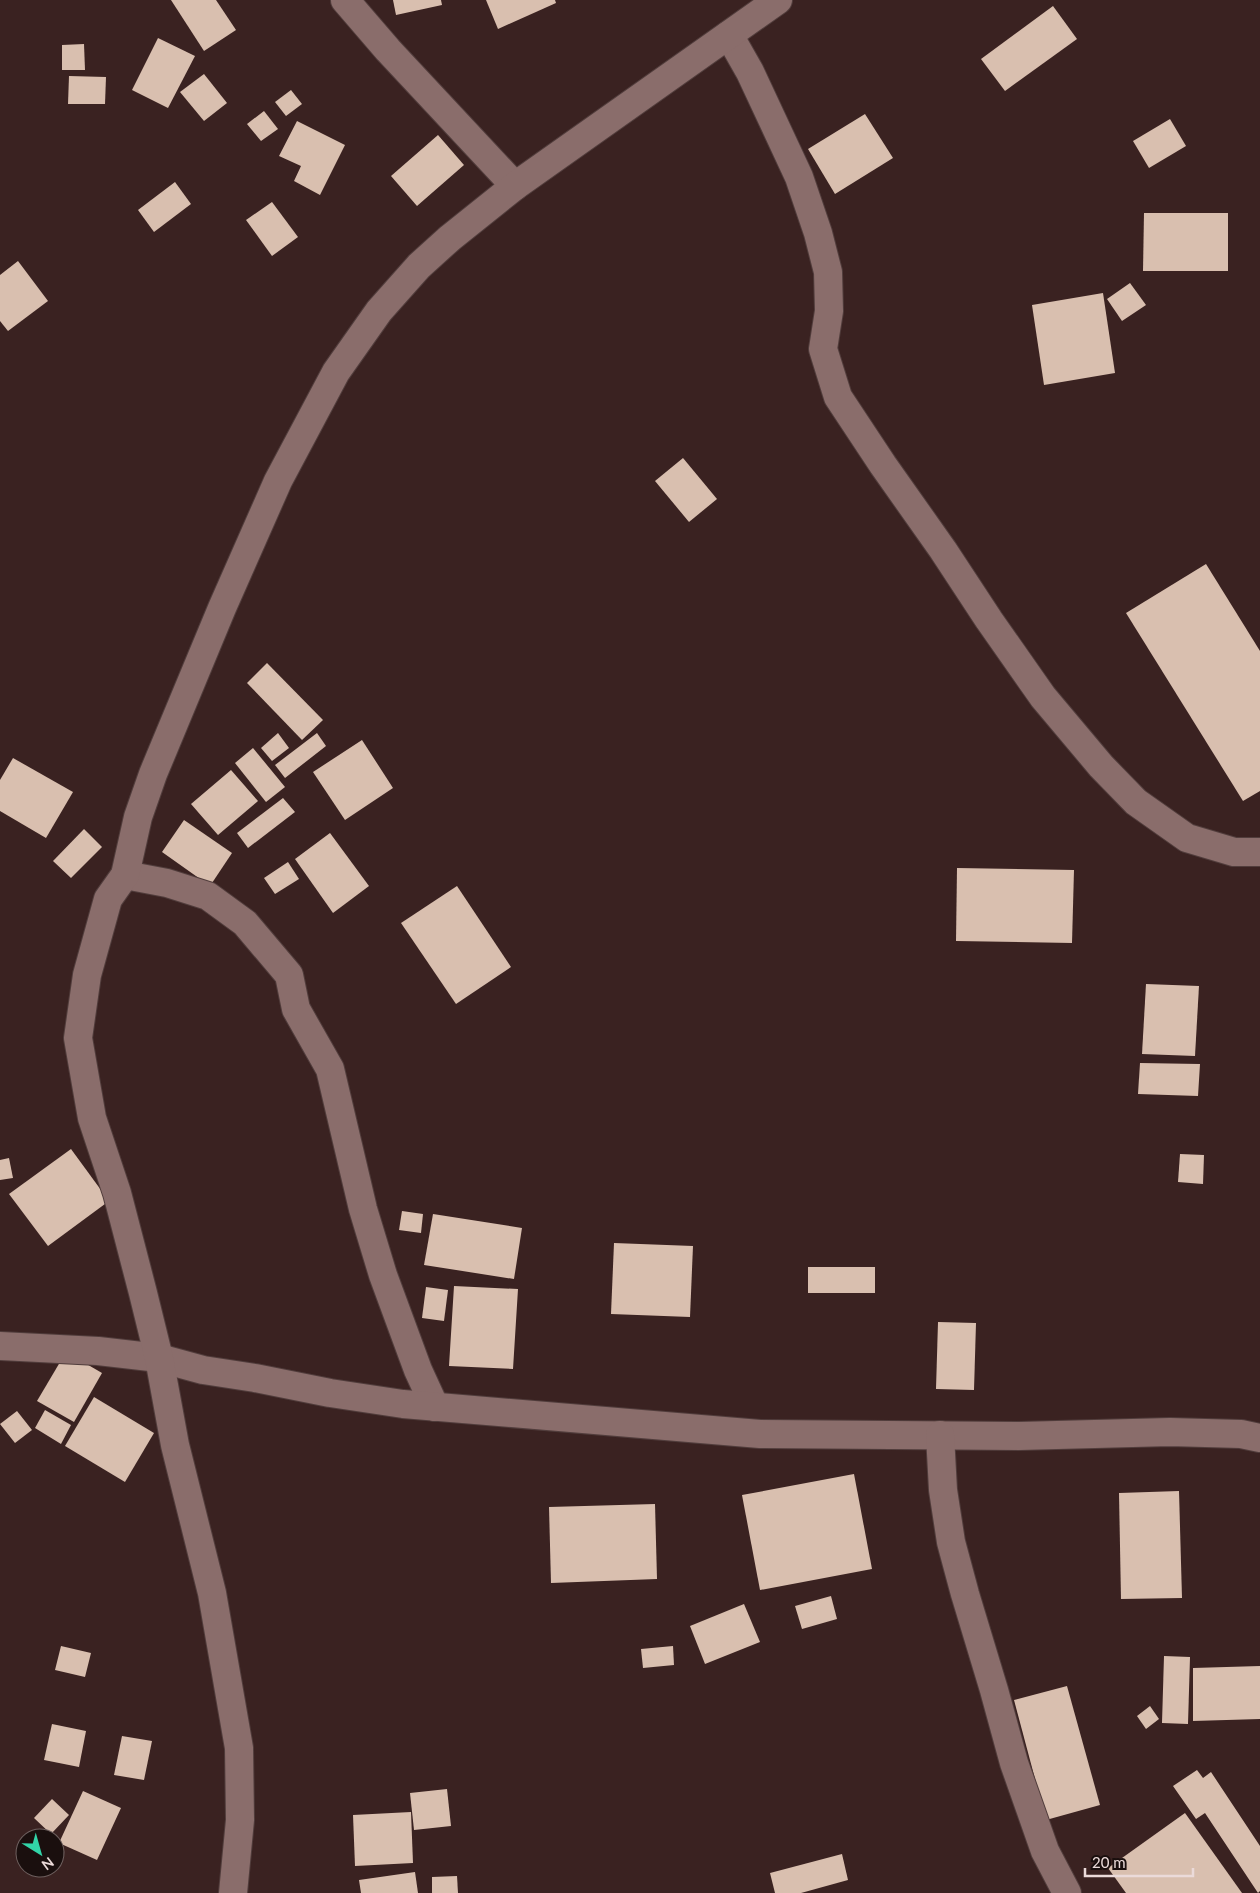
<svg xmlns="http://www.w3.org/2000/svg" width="1260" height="1893" viewBox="0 0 1260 1893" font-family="Lato,sans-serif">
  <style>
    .building { fill: #d9bfaf }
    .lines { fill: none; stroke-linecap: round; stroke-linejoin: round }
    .minor-casing { stroke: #513d3c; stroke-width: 30 }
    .minor { stroke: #8a6d6b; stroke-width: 28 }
  </style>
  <rect width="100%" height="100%" fill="#3a2221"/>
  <g class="building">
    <path d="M171 0H216L236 30 204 51Z"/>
    <path d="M393 0H441L442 5 396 15Z"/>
    <path d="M486 0H555L556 3 498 29Z"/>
    <path d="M1053 6 1077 39 1005 91 981 59Z"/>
    <path d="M158 38 195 56 168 108 132 90Z"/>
    <path d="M84 44 85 70H62V45Z"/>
    <path d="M204 74 227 103 204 121 180 92Z"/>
    <path d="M69 76 106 77 105 104H68Z"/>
    <path d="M291 90 302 104 286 116 275 102Z"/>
    <path d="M264 111 278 129 261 141 247 124Z"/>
    <path d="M865 114 893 158 835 194 808 149Z"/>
    <path d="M1170 119 1186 146 1149 168 1133 141Z"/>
    <path d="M297 121 345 145 320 195 294 181 301 166 279 156Z"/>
    <path d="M438 135 464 165 417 206 391 176Z"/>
    <path d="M175 182 191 204 154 232 138 210Z"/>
    <path d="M272 202 298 237 272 256 246 220Z"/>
    <path d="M1144 213H1228V271H1143Z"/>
    <path d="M18 261 48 301 8 331 0 321V275Z"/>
    <path d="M1130 283 1146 305 1122 321 1107 299Z"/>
    <path d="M1103 293 1115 373 1044 385 1032 305Z"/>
    <path d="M683 458 717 499 689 522 655 481Z"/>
    <path d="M1206 564 1260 651V791L1243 801 1126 613Z"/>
    <path d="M267 663 323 720 302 740 247 683Z"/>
    <path d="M278 733 289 748 272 761 261 748Z"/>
    <path d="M317 733 326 746 285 778 275 765Z"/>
    <path d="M362 740 393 788 345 820 313 772Z"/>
    <path d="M253 748 285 787 266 802 235 763Z"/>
    <path d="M13 758 73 792 46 838 0 811V780Z"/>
    <path d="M231 770 258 801 218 835 191 804Z"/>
    <path d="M283 798 295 812 248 848 237 833Z"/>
    <path d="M184 820 232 853 210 886 162 852Z"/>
    <path d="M84 829 102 847 71 878 53 861Z"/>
    <path d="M330 833 369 886 333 913 295 859Z"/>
    <path d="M288 862 299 879 275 894 264 878Z"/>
    <path d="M957 868 1074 870 1072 943 956 941Z"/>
    <path d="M457 886 511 967 456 1004 401 923Z"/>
    <path d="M1146 984 1199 986 1195 1056 1142 1054Z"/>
    <path d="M1140 1063 1200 1064 1198 1096 1138 1094Z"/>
    <path d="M71 1149 109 1201 48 1246 9 1194Z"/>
    <path d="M1180 1154 1204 1155 1203 1184 1178 1182Z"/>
    <path d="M9 1158 13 1178 0 1180V1160Z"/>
    <path d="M402 1211 423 1214 421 1233 399 1230Z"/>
    <path d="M433 1214 522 1228 514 1279 424 1265Z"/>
    <path d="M614 1243 693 1246 690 1317 611 1314Z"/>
    <rect x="808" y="1267" width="67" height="26"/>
    <path d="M454 1286 518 1289 513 1369 449 1366Z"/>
    <path d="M426 1287 448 1290 444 1321 422 1318Z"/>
    <path d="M938 1322 976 1323 974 1390 936 1389Z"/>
    <path d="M66 1352 102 1373 74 1422 37 1401Z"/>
    <path d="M94 1397 154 1433 125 1482 65 1446Z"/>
    <path d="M45 1410 71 1425 61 1444 35 1428Z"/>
    <path d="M17 1411 32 1430 15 1443 0 1424Z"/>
    <path d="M854 1474 872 1569 760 1590 742 1495Z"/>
    <path d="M1179 1491 1182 1598 1121 1599 1119 1493Z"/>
    <path d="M655 1504 657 1579 551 1583 549 1507Z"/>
    <path d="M831 1596 837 1619 802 1629 795 1606Z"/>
    <path d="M744 1604 760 1642 705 1664 690 1626Z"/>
    <path d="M61 1646 91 1653 85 1677 55 1670Z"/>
    <path d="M673 1646 674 1665 643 1668 641 1649Z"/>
    <path d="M1164 1656 1190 1657 1188 1724 1162 1723Z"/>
    <path d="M1260 1666V1719L1193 1721V1668Z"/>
    <path d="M1067 1686 1100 1805 1046 1820 1014 1700Z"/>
    <path d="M1150 1706 1159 1719 1146 1729 1137 1716Z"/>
    <path d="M52 1724 86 1731 79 1767 44 1760Z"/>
    <path d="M122 1736 152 1741 144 1780 114 1775Z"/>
    <path d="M1197 1770 1203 1778 1211 1772 1260 1846V1891L1258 1893 1205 1813 1196 1819 1173 1786Z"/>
    <path d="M447 1789 451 1826 414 1830 410 1793Z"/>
    <path d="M83 1791 121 1808 97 1860 59 1843Z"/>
    <path d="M52 1799 69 1815 51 1834 34 1818Z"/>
    <path d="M411 1812 413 1863 355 1866 353 1815Z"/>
    <path d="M1185 1813 1242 1893H1126L1108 1868Z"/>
    <path d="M842 1854 848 1880 801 1893H775L770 1873Z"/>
    <path d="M415 1872 418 1893H361L359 1880Z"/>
    <path d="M457 1876 458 1893H432V1877Z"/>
  </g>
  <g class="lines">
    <g class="minor-casing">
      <g id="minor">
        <path d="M345 0 388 50 515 186"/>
        <path d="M729 35 750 72 799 177 818 233 828 272 829 311 823 349 838 397 883 465 943 550 989 620 1043 697 1101 766 1136 802 1187 838 1234 852H1260"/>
        <path d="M125 875 167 883 208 896 245 923 289 975 296 1009 330 1069 363 1209 383 1275 418 1370 435 1407"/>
        <path d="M0 1346 98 1351 159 1358 203 1370 255 1378 330 1393 403 1404 760 1434 1019 1436 1170 1432 1241 1434 1260 1438"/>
        <path d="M940 1435 943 1490 951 1542 965 1594 994 1690 1014 1763 1045 1851 1067 1893"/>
        <path d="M233 1893 240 1820 239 1748 212 1593 175 1445 159 1358 143 1293 117 1193 92 1118 78 1038 87 975 108 899 125 875 138 817 153 774 222 608 278 481 336 372 379 311 419 266 450 238 515 186 778 0"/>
      </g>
    </g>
    <use href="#minor" class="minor"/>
  </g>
  <g transform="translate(40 1853) rotate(143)"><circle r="24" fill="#1a0f0e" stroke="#6e605f"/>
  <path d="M0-4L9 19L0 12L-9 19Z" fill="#32d4a8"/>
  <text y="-8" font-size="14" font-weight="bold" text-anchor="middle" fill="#ebdad9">N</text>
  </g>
  <path d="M1085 1868v8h108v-8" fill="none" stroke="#ebdad9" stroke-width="2.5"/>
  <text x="1092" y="1868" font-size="15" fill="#ebdad9" stroke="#1a0f0e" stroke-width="4" paint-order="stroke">20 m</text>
</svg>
